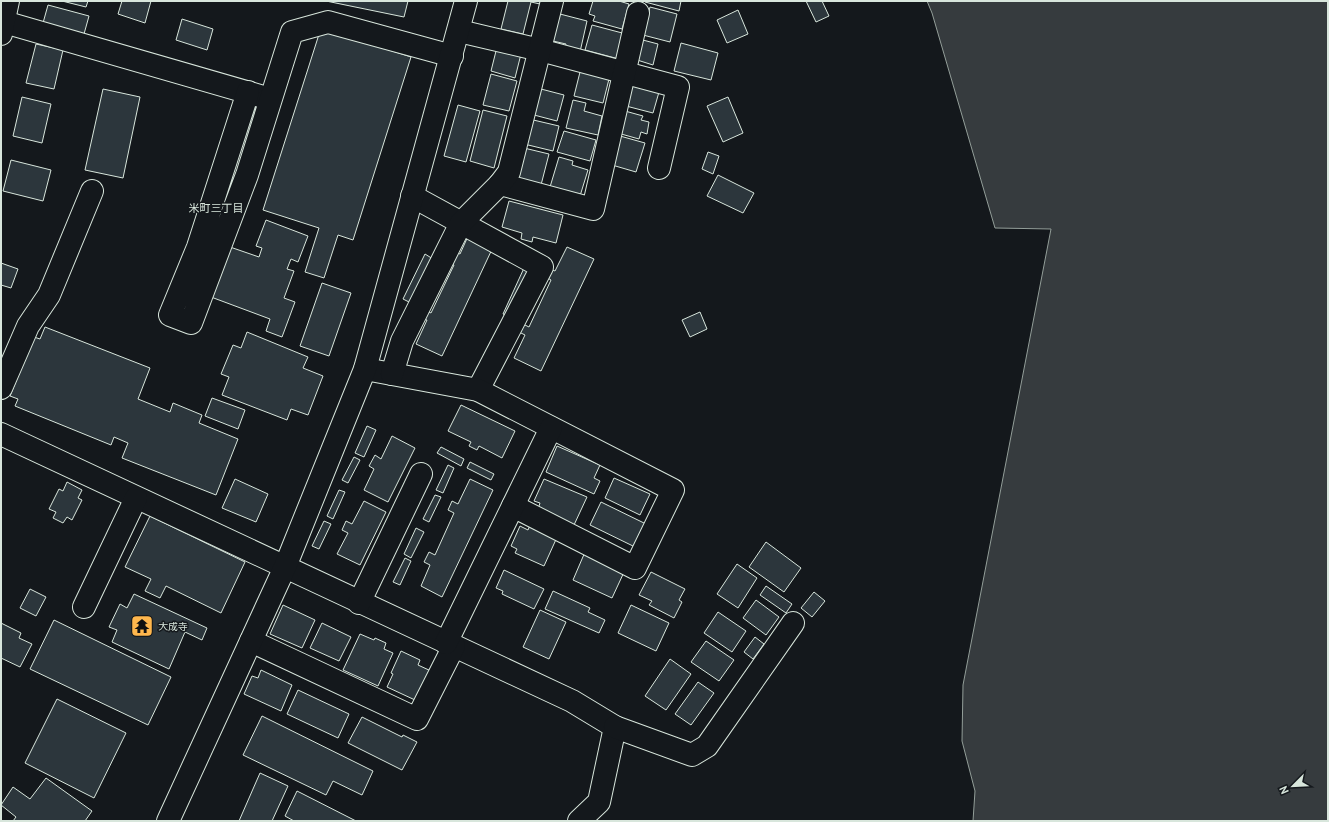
<svg xmlns="http://www.w3.org/2000/svg" width="1329" height="822" viewBox="0 0 1329 822" font-family="'PT Sans','Noto Sans JP',sans-serif">
  <style>
    .water { fill: #363b3e; stroke: #939e99 }
    .building { fill: #2c363c; stroke: #d8e6dc }
    .lines { fill: none; stroke-linecap: round; stroke-linejoin: round }
    .minor-casing { stroke: #d8e6dc; stroke-width: 24 }
    .minor { stroke: #14181c; stroke-width: 22 }
    .labels { text-anchor: middle; stroke-width: 3; stroke-linejoin: round; paint-order: stroke }
    .poi-label { font-size: 10px; fill: #d8e6dc; stroke: #14181c; text-anchor: start }
    .neighbourhood-label { font-size: 11px; fill: #d8e6dc; stroke: #14181c }
  </style>
  <rect width="100%" height="100%" fill="#14181c"/>
  <path class="water" d="M927 1H1328V821H973L975 791 962 741 963 685 1051 229 995 228 932 13Z"/>
  <g class="building">
    <path d="M62 1H88L86 7Z"/>
    <path d="M122 1H151L145 23 118 14Z"/>
    <path d="M326 1H408L404 17Z"/>
    <path d="M508 1H540V4L531 2 523 34 501 29Z"/>
    <path d="M593 1H619L629 4 622 29 593 21 595 16 589 14Z"/>
    <path d="M646 1H681L679 11 645 2Z"/>
    <path d="M806 1H822L829 16 816 22Z"/>
    <path d="M48 5 89 16 84 34 43 23Z"/>
    <path d="M650 7 677 14 670 42 643 35Z"/>
    <path d="M738 10 748 34 727 43 717 20Z"/>
    <path d="M560 14 587 21 580 52 565 48 566 44 553 41Z"/>
    <path d="M182 19 213 29 207 50 176 40Z"/>
    <path d="M592 25 626 34 619 59 585 50Z"/>
    <path d="M321 28 411 57 353 240 338 235 324 278 305 272 319 228 263 210Z"/>
    <path d="M639 39 658 44 653 65 634 59Z"/>
    <path d="M681 43 718 53 711 80 674 71Z"/>
    <path d="M36 44 63 50 54 89 26 83Z"/>
    <path d="M497 47 521 54 515 78 491 71Z"/>
    <path d="M581 68 610 75 603 103 574 96Z"/>
    <path d="M491 74 517 81 509 111 483 105Z"/>
    <path d="M632 84 659 92 653 113 626 106Z"/>
    <path d="M103 89 140 97 123 178 85 170Z"/>
    <path d="M541 89 564 95 557 121 534 115Z"/>
    <path d="M22 97 51 104 42 143 13 136Z"/>
    <path d="M728 97 743 133 723 142 707 106Z"/>
    <path d="M573 100 586 103 584 111 602 116 598 135 566 128Z"/>
    <path d="M458 105 480 111 466 162 444 156Z"/>
    <path d="M483 110 507 116 494 168 470 161Z"/>
    <path d="M625 111 643 116 641 120 649 122 647 134 641 132 639 139 614 132Z"/>
    <path d="M529 119 559 126 553 151 524 144Z"/>
    <path d="M564 131 596 140 590 161 557 152Z"/>
    <path d="M620 136 645 143 636 172 612 165Z"/>
    <path d="M524 148 549 154 541 185 516 179Z"/>
    <path d="M708 152 719 156 713 174 702 169Z"/>
    <path d="M559 157 573 161 572 165 588 170 580 196 550 187Z"/>
    <path d="M11 160 51 170 43 201 3 191Z"/>
    <path d="M718 175 754 193 743 213 707 196Z"/>
    <path d="M509 201 563 215 556 243 533 237 532 242 521 239 522 233 502 227Z"/>
    <path d="M266 220 308 236 298 262 291 259 287 269 294 271 284 298 295 302 282 337 266 331 270 319 211 297 230 247 259 257 262 248 256 246Z"/>
    <path d="M469 234 494 245 442 356 416 344 427 320 423 319 427 311 431 313 454 265 450 263 455 252 460 254Z"/>
    <path d="M567 247 594 259 541 371 514 358 525 335 519 332 523 324 529 327 551 280 546 277 550 269 555 271Z"/>
    <path d="M425 254 433 259 411 303 403 299Z"/>
    <path d="M1 263 18 269 11 288 1 285Z"/>
    <path d="M524 268 531 272 510 317 503 314Z"/>
    <path d="M322 283 351 293 329 356 300 346Z"/>
    <path d="M700 312 707 329 690 337 682 320Z"/>
    <path d="M45 327 150 368 138 399 170 412 173 403 202 415 199 423 238 439 216 495 122 458 128 443 114 437 111 445 15 406 18 399 10 396 34 337 40 339Z"/>
    <path d="M247 332 308 357 303 368 323 376 308 415 291 409 287 420 222 395 229 377 221 374 233 345 241 348Z"/>
    <path d="M212 398 245 410 238 429 205 416Z"/>
    <path d="M461 405 515 431 502 458 479 446 477 450 469 446 471 442 448 431Z"/>
    <path d="M367 426 376 430 364 457 355 453Z"/>
    <path d="M392 436 415 448 388 502 364 490 374 469 369 466 375 455 381 459Z"/>
    <path d="M557 446 600 465 594 478 600 481 594 494 546 472Z"/>
    <path d="M441 447 464 459 461 466 437 453Z"/>
    <path d="M354 457 360 460 348 483 342 480Z"/>
    <path d="M470 462 494 474 491 480 467 468Z"/>
    <path d="M448 465 454 468 443 493 436 490Z"/>
    <path d="M614 478 650 494 640 515 605 498Z"/>
    <path d="M235 479 268 494 256 522 222 508Z"/>
    <path d="M470 479 493 490 442 597 421 586 430 565 424 562 429 552 435 555 454 513 448 510 452 501 458 504Z"/>
    <path d="M544 479 587 497 574 525 538 509 540 503 534 501Z"/>
    <path d="M67 482 82 490 78 498 82 500 72 520 67 517 63 523 53 518 56 512 49 509 59 489 63 491Z"/>
    <path d="M339 490 345 492 333 519 327 516Z"/>
    <path d="M435 495 441 497 429 522 423 519Z"/>
    <path d="M364 501 386 512 360 565 337 554 348 533 342 530 346 521 352 524Z"/>
    <path d="M601 502 646 524 635 547 590 525Z"/>
    <path d="M150 516 245 562 221 613 166 586 160 598 145 591 151 579 125 567Z"/>
    <path d="M324 521 331 524 319 549 312 546Z"/>
    <path d="M531 523 558 535 544 566 515 553 517 549 511 546 520 526 528 530Z"/>
    <path d="M416 528 424 532 411 558 404 554Z"/>
    <path d="M766 542 801 568 784 592 749 567Z"/>
    <path d="M585 552 625 570 612 598 573 580Z"/>
    <path d="M405 558 411 561 400 585 393 582Z"/>
    <path d="M737 564 757 578 738 608 717 594Z"/>
    <path d="M504 570 544 589 534 609 502 594 503 591 496 588Z"/>
    <path d="M651 572 685 589 679 600 682 602 674 618 649 605 652 601 639 595Z"/>
    <path d="M766 586 792 604 786 613 760 595Z"/>
    <path d="M30 589 46 597 36 616 20 608Z"/>
    <path d="M553 591 590 608 588 612 605 620 599 633 545 609Z"/>
    <path d="M814 592 825 601 812 617 801 608Z"/>
    <path d="M134 594 207 628 202 640 185 632 169 669 112 642 117 630 109 627 120 604 127 608Z"/>
    <path d="M756 600 779 617 766 635 743 618Z"/>
    <path d="M283 605 315 620 302 648 270 634Z"/>
    <path d="M631 605 669 623 656 651 618 633Z"/>
    <path d="M540 610 566 622 549 659 523 647Z"/>
    <path d="M718 612 746 631 732 652 704 633Z"/>
    <path d="M54 620 171 677 148 725 30 669Z"/>
    <path d="M1 623 21 633 19 638 32 644 20 667 1 658Z"/>
    <path d="M322 623 351 637 339 661 310 648Z"/>
    <path d="M360 634 374 640 375 638 386 643 384 649 393 653 378 686 343 670Z"/>
    <path d="M755 637 764 644 753 659 744 652Z"/>
    <path d="M706 641 734 660 719 681 691 662Z"/>
    <path d="M401 651 420 660 418 665 431 671 415 700 387 687 393 674 391 673Z"/>
    <path d="M670 659 691 674 666 710 645 696Z"/>
    <path d="M261 670 292 685 281 711 244 694 252 676 258 678Z"/>
    <path d="M698 682 714 693 691 725 675 714Z"/>
    <path d="M298 690 349 714 338 738 287 714Z"/>
    <path d="M57 699 126 733 94 798 25 763Z"/>
    <path d="M262 716 373 771 362 795 333 781 326 795 243 755Z"/>
    <path d="M362 717 402 737 403 735 417 742 402 770 348 743Z"/>
    <path d="M260 773 288 786 272 821H239Z"/>
    <path d="M46 778 92 811 85 821H13L16 817 1 805 13 787 30 799Z"/>
    <path d="M297 791 356 821H294L285 816Z"/>
  </g>
  <g class="lines">
    <g class="minor-casing">
      <g id="minor">
        <path d="M4 22 260 96"/>
        <path d="M459 31 540 50 678 87 659 168"/>
        <path d="M1 34 8 1"/>
        <path d="M248 92 198 247 170 315 191 323 247 175 292 32 328 22 452 56"/>
        <path d="M500 184 593 209 638 13"/>
        <path d="M412 196 542 267 478 390"/>
        <path d="M365 369 478 390 673 490 635 568 513 506"/>
        <path d="M392 374 402 341 461 223 500 184 509 172 552 1"/>
        <path d="M1 388 28 326 49 295 92 191"/>
        <path d="M1 434 572 701 615 727 599 802 579 821"/>
        <path d="M359 603 421 474"/>
        <path d="M84 607 136 498"/>
        <path d="M251 641 417 719 454 646"/>
        <path d="M446 643 551 428"/>
        <path d="M615 727 692 755 707 746 793 623"/>
        <path d="M168 821 285 567 365 369 466 1"/>
      </g>
    </g>
    <use href="#minor" class="minor"/>
  </g>
  <defs>
    <g id="temple-square" transform="scale(1.15)"><rect x="-9" y="-9" width="18" height="18" rx="4" fill="#ffb74d" stroke="#14181c"/><path d="M0-6L5-2H3V0L6.5 2.5H4V6H1.5V3h-3V6H-4V2.5H-6.5L-3 0V-2H-5Z" fill="#111"/></g>
  </defs>
  <g fill-rule="evenodd">
    <use href="#temple-square" x="142" y="626"/>
  </g>
  <g class="labels">
    <g class="poi-label">
      <text x="158" y="630">大成寺</text>
    </g>
    <g class="neighbourhood-label">
      <text x="216" y="212">米町三丁目</text>
    </g>
  </g>
  <rect width="1329" height="822" fill="none" stroke="#d8e6dc" stroke-width="4"/>
  <g transform="translate(1293 786) rotate(246)" stroke="#14181c" stroke-width="3" paint-order="stroke">
  <path d="M0-3L7 15L0 10L-7 15Z" fill="#d8e6dc"/>
  <text y="-6" font-size="11" font-weight="bold" text-anchor="middle" fill="#d8e6dc">N</text>
  </g>
</svg>
